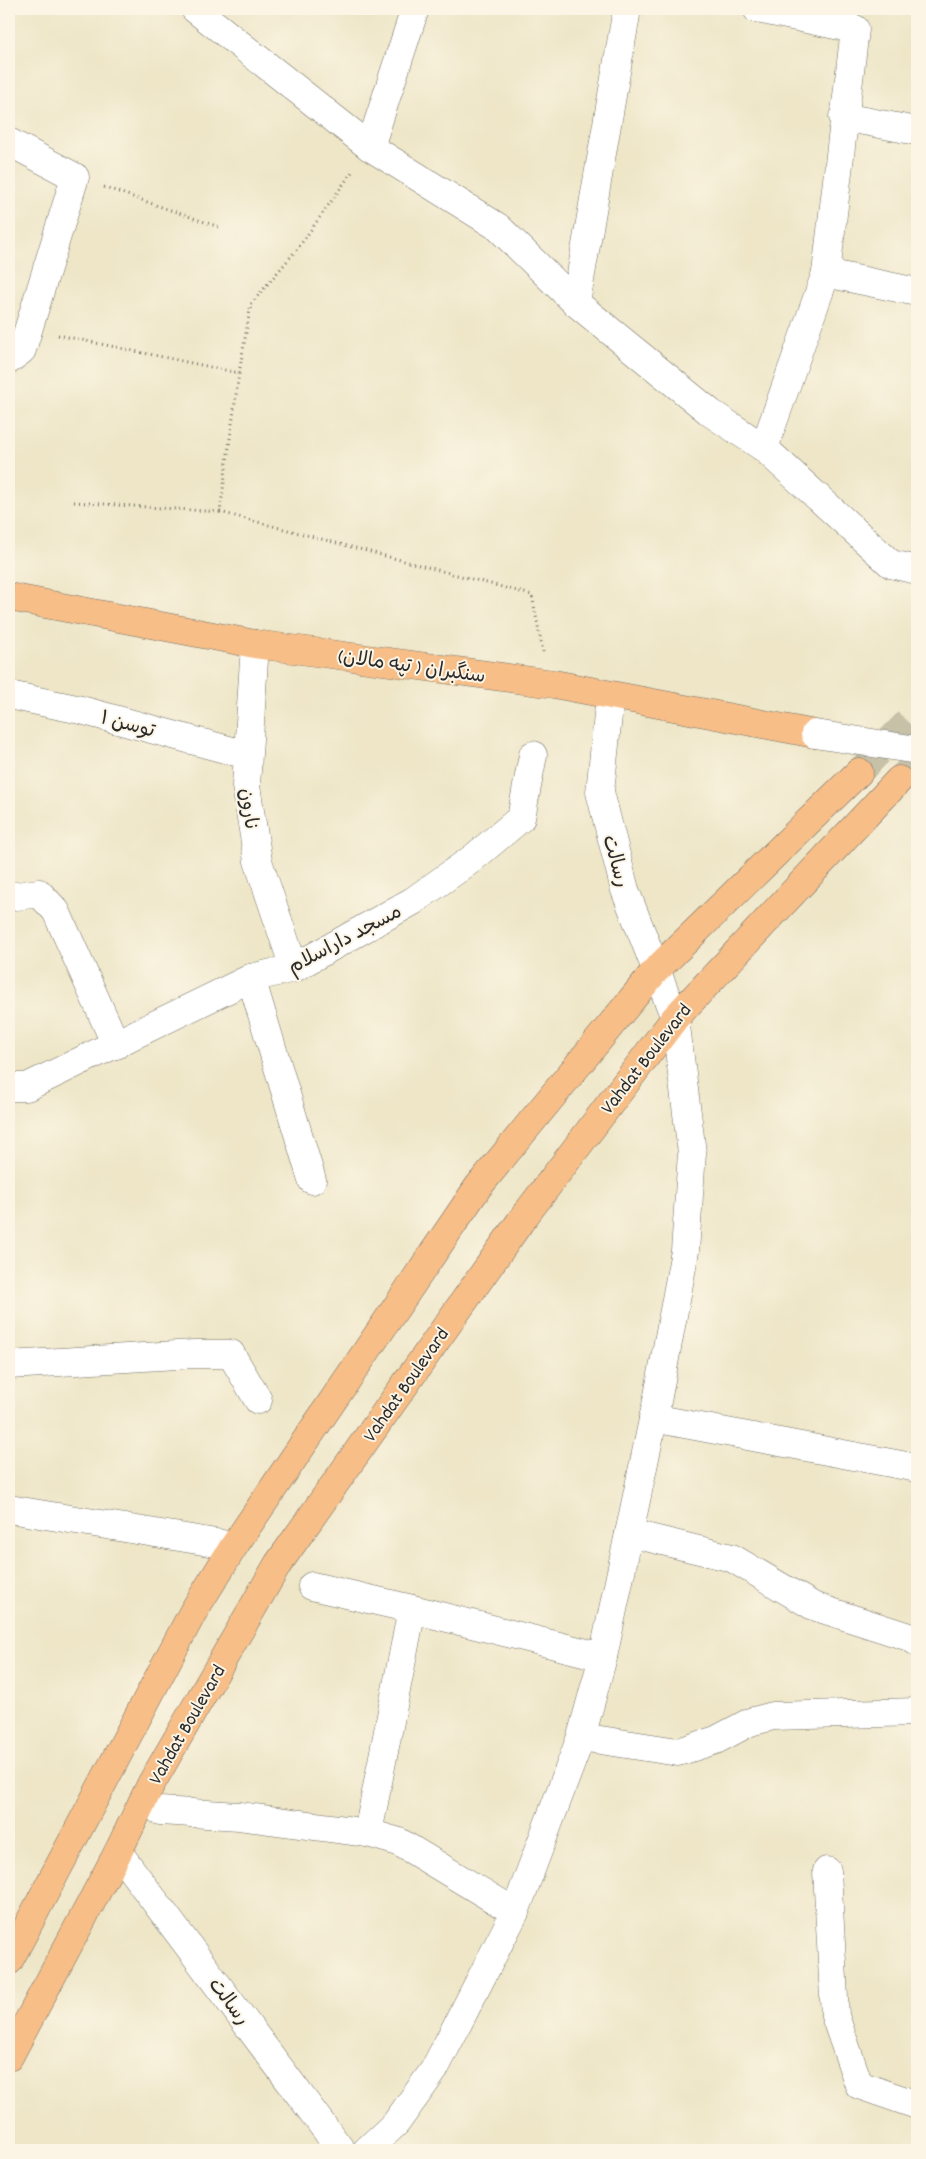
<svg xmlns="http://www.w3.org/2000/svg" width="926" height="2159" viewBox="0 0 926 2159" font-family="Dekko,'Playpen Sans Arabic',sans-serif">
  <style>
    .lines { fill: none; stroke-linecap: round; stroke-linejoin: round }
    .major-tunnel { stroke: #c7c1a8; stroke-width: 28; stroke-dasharray: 28 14; stroke-linecap: butt }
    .minor-casing { stroke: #6f6c62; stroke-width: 29 }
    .major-casing { stroke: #6f6c62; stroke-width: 29 }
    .path { stroke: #6f6c62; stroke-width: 3; stroke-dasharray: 1 4; stroke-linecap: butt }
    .minor { stroke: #fff; stroke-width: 28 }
    .major { stroke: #f7be88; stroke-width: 28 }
    .minor-bridge-casing { stroke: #6f6c62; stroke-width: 29; stroke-linecap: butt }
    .minor-bridge { stroke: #fff; stroke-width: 28 }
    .labels { text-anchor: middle; stroke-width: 4; stroke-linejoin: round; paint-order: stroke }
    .street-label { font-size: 20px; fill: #2b2b2b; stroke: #fcf5e5 }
  </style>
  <rect width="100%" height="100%" fill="#fcf5e5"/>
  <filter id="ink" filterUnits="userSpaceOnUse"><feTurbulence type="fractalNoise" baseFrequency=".02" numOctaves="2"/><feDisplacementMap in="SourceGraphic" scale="10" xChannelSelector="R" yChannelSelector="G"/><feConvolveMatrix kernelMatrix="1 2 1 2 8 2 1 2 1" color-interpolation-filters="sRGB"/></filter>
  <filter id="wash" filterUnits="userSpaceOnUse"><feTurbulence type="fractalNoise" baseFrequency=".0096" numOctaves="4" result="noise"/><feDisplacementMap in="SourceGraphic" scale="20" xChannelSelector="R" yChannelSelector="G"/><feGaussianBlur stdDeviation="1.12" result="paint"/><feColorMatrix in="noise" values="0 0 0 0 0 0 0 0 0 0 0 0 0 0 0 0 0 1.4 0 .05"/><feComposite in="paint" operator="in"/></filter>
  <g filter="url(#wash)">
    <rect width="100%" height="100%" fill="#eee6c7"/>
  </g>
  <g filter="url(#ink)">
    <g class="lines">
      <g class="major-tunnel">
        <path d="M859 772 917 713"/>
        <path d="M899 780 917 763"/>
      </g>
      <g class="minor-casing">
        <g id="minor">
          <path d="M195 9 370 147 498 227 576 303 711 413 764 448 891 564 917 570"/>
          <path d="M757 9 855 29 826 273 764 448"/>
          <path d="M843 117 917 131"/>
          <path d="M9 142 75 177 22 350 9 360"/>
          <path d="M370 147 415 9"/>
          <path d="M826 273 917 292"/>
          <path d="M576 303 627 9"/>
          <path d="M255 644 246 786 258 861 294 968"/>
          <path d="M9 695 81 710 247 755"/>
          <path d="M9 897 39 893 56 911 116 1045"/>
          <path d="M251 978 312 1180"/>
          <path d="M9 1087H27L251 978 294 968 413 901 472 859 521 818 533 755"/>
          <path d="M9 1365 194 1354H231L258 1400"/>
          <path d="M653 1418 917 1468"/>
          <path d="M9 1509 234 1546"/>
          <path d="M629 1533 732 1558 813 1606 909 1637 917 1642"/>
          <path d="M312 1586 412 1609 603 1657"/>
          <path d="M581 1737 678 1752 716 1740 750 1722 773 1716 917 1712"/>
          <path d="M160 1811 239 1816 368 1833 399 1842 515 1912"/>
          <path d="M368 1833 412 1609"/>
          <path d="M118 1852 341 2150"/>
          <path d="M827 1871 835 2016 859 2085 917 2105"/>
          <path d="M367 2150 396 2123 434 2070 515 1912 581 1737 603 1657 658 1396 685 1251 692 1153 675 1018 625 890 600 792 610 696"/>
        </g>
      </g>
      <g class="major-casing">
        <g id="major">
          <path d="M9 597 255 644 554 684 815 734"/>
          <path d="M9 1961 193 1612 234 1546 478 1187 655 971 859 772"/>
          <path d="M9 2057 118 1852 151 1784 278 1564 520 1222 675 1018 899 780"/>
        </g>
      </g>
      <g class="path">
        <path d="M104 187 222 228"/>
        <path d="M58 335 239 373 251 304 298 248 352 172"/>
        <path d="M74 502 220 512 239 373"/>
        <path d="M220 512 532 595 543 652"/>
      </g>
      <use href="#minor" class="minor"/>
      <use href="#major" class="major"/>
      <g class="minor-bridge-casing">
        <path id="minor-bridge" d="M815 734 917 750"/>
      </g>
      <use href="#minor-bridge" class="minor-bridge"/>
    </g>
  </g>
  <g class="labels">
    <g class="street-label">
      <text transform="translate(412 665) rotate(8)" y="7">سنگبران ( تپه مالان)</text>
      <text transform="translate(128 723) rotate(15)" y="7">توسن ۱</text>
      <text transform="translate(250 809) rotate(82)" y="7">نارون</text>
      <text transform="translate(617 861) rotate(75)" y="7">رسالت</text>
      <text transform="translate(344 938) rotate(-28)" y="7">مسجد داراسلام</text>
      <text transform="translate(645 1058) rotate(-52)" y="7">Vahdat Boulevard</text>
      <text transform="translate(405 1384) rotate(-55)" y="7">Vahdat Boulevard</text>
      <text transform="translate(186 1724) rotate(-60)" y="7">Vahdat Boulevard</text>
      <text transform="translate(230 2001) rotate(53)" y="7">رسالت</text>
    </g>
  </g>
  <rect width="926" height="2159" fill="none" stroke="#fcf5e5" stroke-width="30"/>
</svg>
